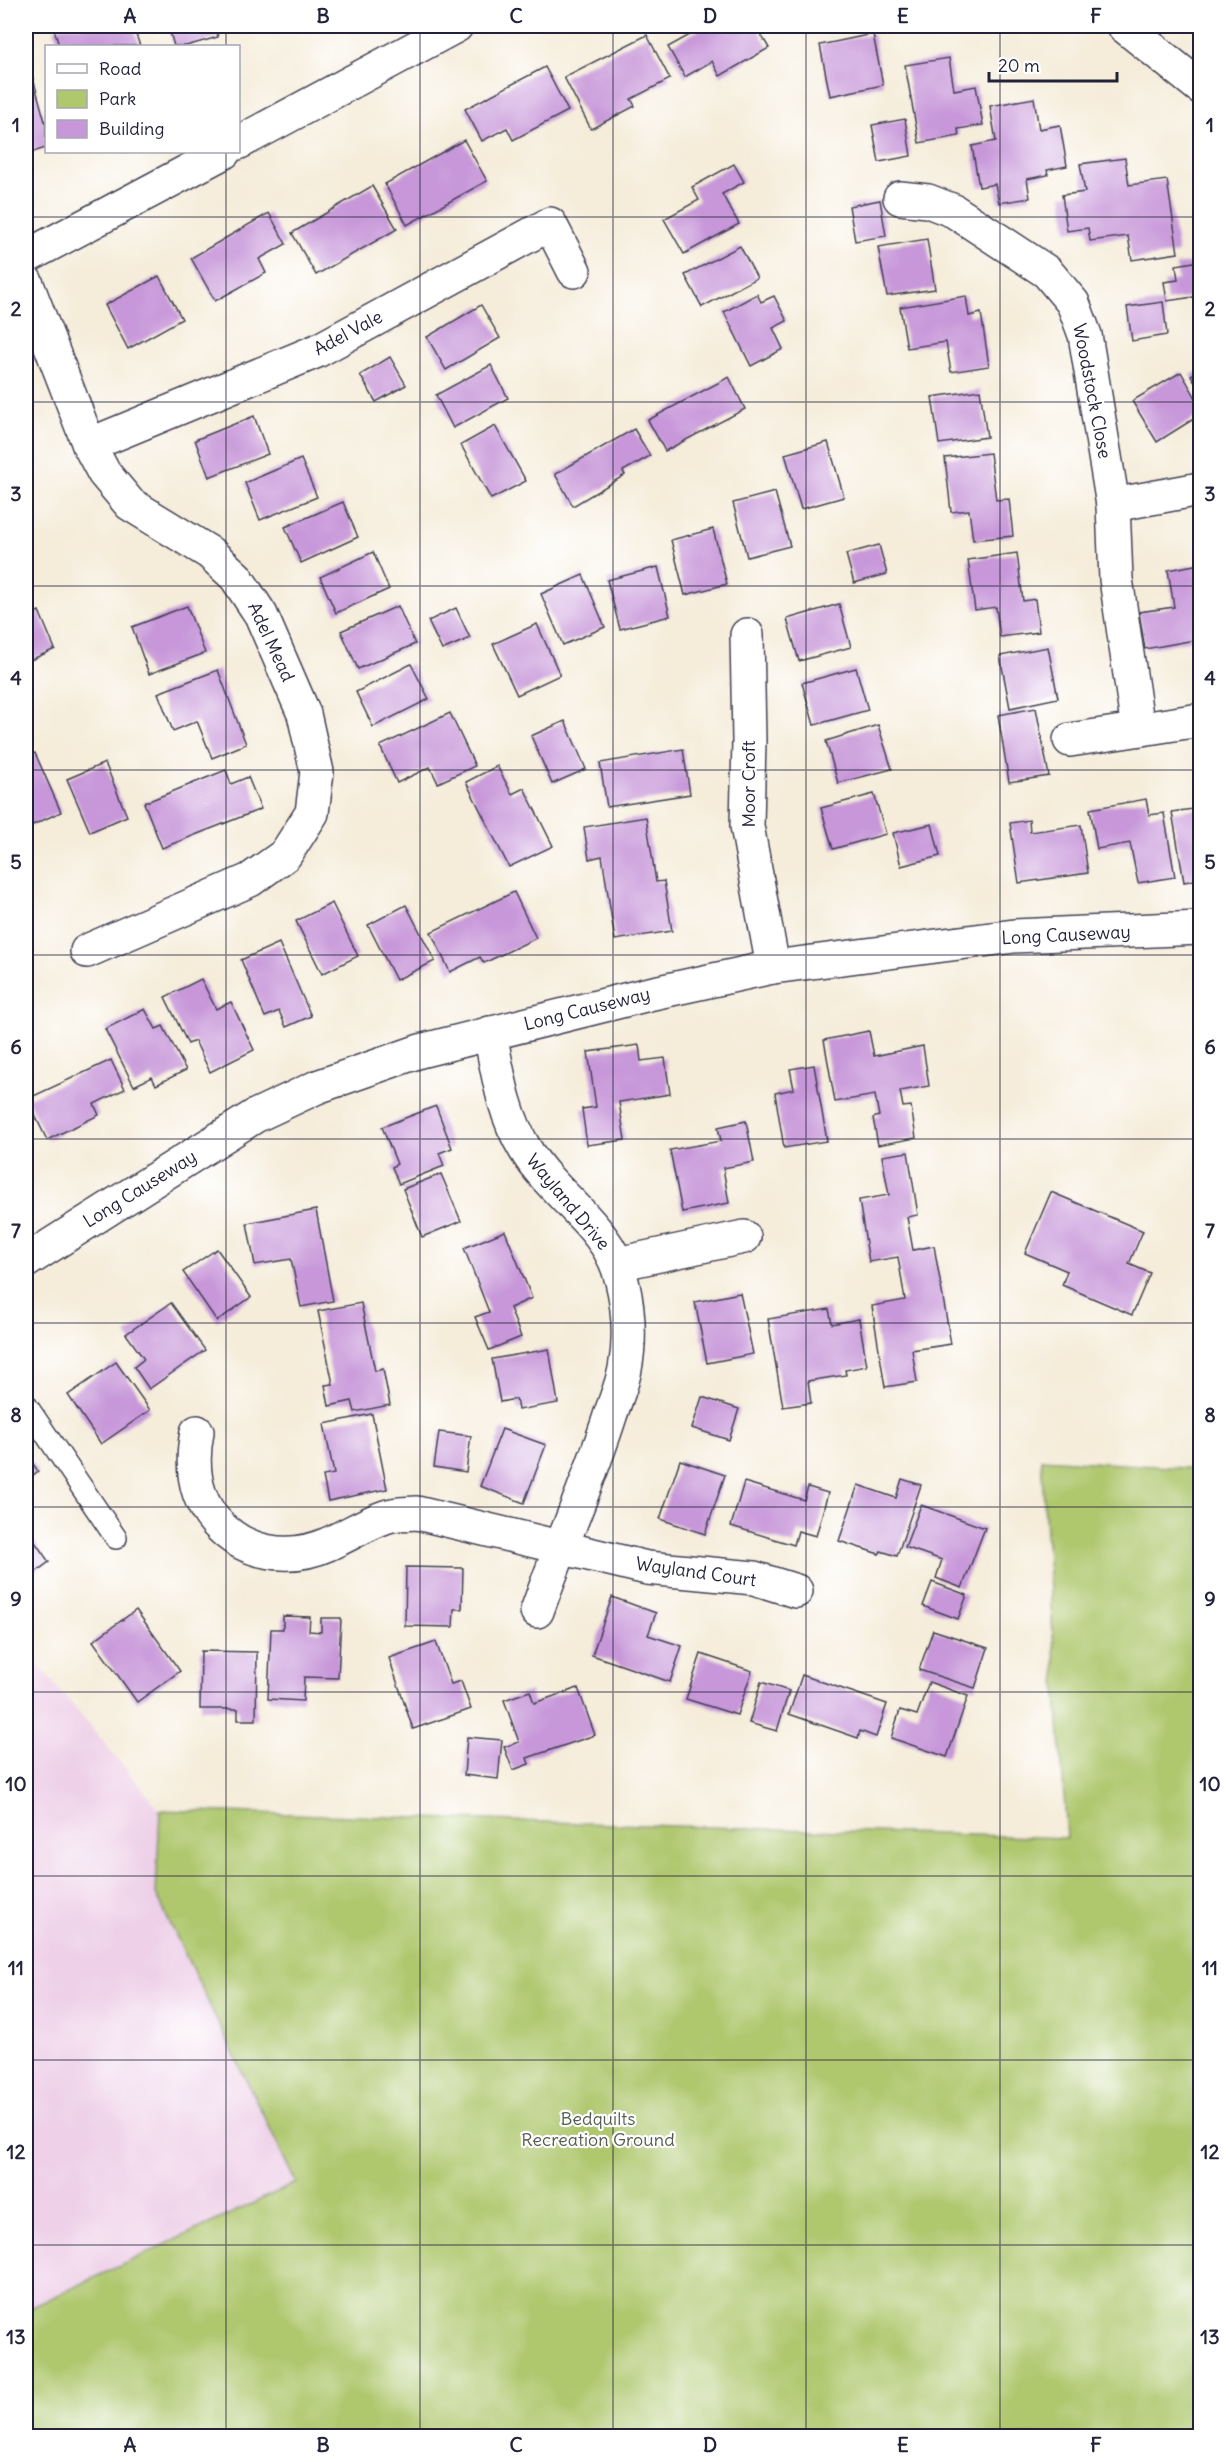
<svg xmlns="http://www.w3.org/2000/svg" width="1226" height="2462" viewBox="0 0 1226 2462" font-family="Delius,sans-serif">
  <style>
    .built { fill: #eed0e8 }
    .green { fill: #afc86e; stroke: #687554; stroke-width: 1.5 }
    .building { fill: #c797d9 }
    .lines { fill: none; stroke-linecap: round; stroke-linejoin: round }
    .service-casing { stroke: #424053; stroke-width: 24 }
    .minor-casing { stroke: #424053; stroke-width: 36 }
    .service { stroke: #fff; stroke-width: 21 }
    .minor { stroke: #fff; stroke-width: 33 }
    .grid { fill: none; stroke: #22223b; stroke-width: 1.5; stroke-opacity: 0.55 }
    .labels { text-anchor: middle; stroke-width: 4.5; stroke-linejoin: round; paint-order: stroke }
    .street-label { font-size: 18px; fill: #22223b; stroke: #fff }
    .park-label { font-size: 18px; fill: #535c4d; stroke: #fff }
    .neatline { fill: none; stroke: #22223b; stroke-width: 2 }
    .grid-label { font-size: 20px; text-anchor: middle; font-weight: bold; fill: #22223b }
  </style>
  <rect width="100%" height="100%" fill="#fff"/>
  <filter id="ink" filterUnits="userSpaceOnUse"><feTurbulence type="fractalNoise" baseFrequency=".0167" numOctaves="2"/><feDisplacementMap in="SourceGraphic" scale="12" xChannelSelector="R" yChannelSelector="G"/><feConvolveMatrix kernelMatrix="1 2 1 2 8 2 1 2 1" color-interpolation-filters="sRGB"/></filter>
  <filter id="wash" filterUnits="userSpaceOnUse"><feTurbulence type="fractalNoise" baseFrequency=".008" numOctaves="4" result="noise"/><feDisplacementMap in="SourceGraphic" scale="24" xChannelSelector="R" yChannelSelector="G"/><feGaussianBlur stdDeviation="1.35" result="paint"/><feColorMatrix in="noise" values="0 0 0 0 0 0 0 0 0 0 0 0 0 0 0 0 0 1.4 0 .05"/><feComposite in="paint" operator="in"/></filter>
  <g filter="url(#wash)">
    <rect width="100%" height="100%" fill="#f5ecd9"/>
    <path class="built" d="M26 1650 160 1810 156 1894 296 2183 26 2310Z"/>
    <path class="green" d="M1041 1459 1200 1469V2436H26V2310L296 2183 156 1894 160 1810 1067 1838Z"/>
    <g id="blocks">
      <g class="building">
        <path d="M65 26H133L140 46H59L54 29Z"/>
        <path d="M168 26H215L218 37 186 46H174Z"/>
        <path d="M706 26H756L769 48 720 76 712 61 685 77 668 47Z"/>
        <path d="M873 34 883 85 830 96 820 45Z"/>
        <path d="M647 35 670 79 631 99 635 106 591 129 564 77Z"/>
        <path d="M949 58 954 90 976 86 983 125 958 129 959 136 919 143 905 65Z"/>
        <path d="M545 67 568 111 513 140 507 128 482 141 465 109Z"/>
        <path d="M32 75 46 125V148L26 154V77Z"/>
        <path d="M1034 98 1039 129 1060 125 1067 166 1047 170 1048 175 1027 179 1030 198 999 203 995 184 979 187 972 146 996 141 990 106Z"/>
        <path d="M905 119 911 156 879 162 872 125Z"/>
        <path d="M464 140 487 181 407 225 385 184Z"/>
        <path d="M1125 158 1129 185 1167 180 1178 253 1132 260 1128 236 1090 241 1088 228 1067 231 1062 195 1085 192 1080 164Z"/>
        <path d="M734 164 744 182 722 194 739 224 684 254 664 219 699 200 692 187Z"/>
        <path d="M372 186 397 229 316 275 292 233Z"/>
        <path d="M880 200 886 236 855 241 849 206Z"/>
        <path d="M269 213 286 244 259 259 266 273 215 301 191 258Z"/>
        <path d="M927 239 935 289 887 296 878 247Z"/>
        <path d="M740 246 757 278 702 307 685 275Z"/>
        <path d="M1200 261V296L1167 301 1164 282 1178 280 1176 265Z"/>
        <path d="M159 276 182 319 128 349 105 305Z"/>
        <path d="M757 294 761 302 774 296 787 321 773 328 783 349 751 366 724 312Z"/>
        <path d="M966 296 969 316 981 313 989 366 951 372 946 342 907 348 900 307Z"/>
        <path d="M1163 302 1167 335 1132 341 1127 307Z"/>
        <path d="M481 305 500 338 446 370 427 337Z"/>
        <path d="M390 357 406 385 376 402 360 375Z"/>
        <path d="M491 365 508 398 453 428 436 395Z"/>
        <path d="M1200 370V391L1191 375Z"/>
        <path d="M1181 372 1200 405V415L1157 442 1132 401Z"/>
        <path d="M729 377 745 409 665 451 648 420Z"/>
        <path d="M980 390 987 437 939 444 932 397Z"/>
        <path d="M254 416 268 454 209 477 195 440Z"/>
        <path d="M495 426 526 481 491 499 461 445Z"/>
        <path d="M634 429 650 456 623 471 625 475 573 506 555 474Z"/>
        <path d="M828 442 844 497 801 509 785 454Z"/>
        <path d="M990 453 996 500 1009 499 1013 536 973 540 969 510 951 512 945 458Z"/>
        <path d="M301 459 317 497 260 520 245 483Z"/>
        <path d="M775 492 790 546 747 557 733 503Z"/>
        <path d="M343 502 358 537 301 563 285 527Z"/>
        <path d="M713 529 727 584 685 595 671 540Z"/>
        <path d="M879 545 887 574 854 583 846 554Z"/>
        <path d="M373 552 389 589 336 613 320 577Z"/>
        <path d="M1017 553 1023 601 1035 599 1039 632 1000 637 996 607 975 610 968 560Z"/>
        <path d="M1200 564V639L1145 649 1139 612 1174 607 1168 570Z"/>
        <path d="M658 567 670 616 620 629 607 580Z"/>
        <path d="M583 575 605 627 563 645 541 594Z"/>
        <path d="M26 577 32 591 26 593Z"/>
        <path d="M839 604 851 647 799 661 787 619Z"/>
        <path d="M187 606 205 653 149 674 132 627Z"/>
        <path d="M398 606 415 644 358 669 341 631Z"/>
        <path d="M456 608 470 638 442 650 428 621Z"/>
        <path d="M39 611 55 649 26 662V617Z"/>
        <path d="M537 624 560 675 517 695 493 644Z"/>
        <path d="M1048 647 1058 698 1010 708 1000 656Z"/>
        <path d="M411 664 429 699 373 727 356 692Z"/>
        <path d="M856 668 868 710 814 725 802 683Z"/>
        <path d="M218 670 246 744 212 758 197 721 173 731 158 693Z"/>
        <path d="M1036 708 1049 776 1009 782 998 715Z"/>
        <path d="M450 713 475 766 438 783 430 767 397 783 380 746Z"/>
        <path d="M565 721 586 769 552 784 531 736Z"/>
        <path d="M878 725 892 769 838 783 826 741Z"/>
        <path d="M683 749 690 794 607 807 600 763Z"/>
        <path d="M35 753 61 812 26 828V757Z"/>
        <path d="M105 763 127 816 90 832 67 779Z"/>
        <path d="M497 766 512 794 524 788 553 846 509 867 466 782Z"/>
        <path d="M226 770 231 784 248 777 261 809 162 848 144 803Z"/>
        <path d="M874 794 886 834 833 849 821 808Z"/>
        <path d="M1146 799 1149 815 1164 813 1175 877 1138 883 1130 843 1097 849 1090 809Z"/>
        <path d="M1200 808V879L1184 882 1172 812Z"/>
        <path d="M646 817 656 882 664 881 672 931 615 940 602 856 589 859 584 827Z"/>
        <path d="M1029 820 1030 832 1081 825 1088 873 1019 883 1010 823Z"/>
        <path d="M932 824 940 856 901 866 893 833Z"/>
        <path d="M514 892 536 938 484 963 480 957 450 972 431 932Z"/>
        <path d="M332 903 358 956 322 974 296 921Z"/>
        <path d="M406 905 435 961 396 980 368 925Z"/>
        <path d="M279 943 311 1016 286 1027 279 1011 265 1017 241 960Z"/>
        <path d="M201 979 216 1009 231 1002 254 1050 210 1072 195 1041 188 1044 165 997Z"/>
        <path d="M145 1009 156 1029 163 1026 186 1070 156 1085 152 1077 134 1086 105 1029Z"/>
        <path d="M869 1031 874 1056 923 1046 929 1086 900 1091 903 1107 911 1106 916 1138 878 1145 873 1118 879 1116 875 1095 835 1102 824 1040Z"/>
        <path d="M639 1045 641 1061 665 1058 670 1094 619 1102 625 1140 587 1145 582 1109 596 1107 588 1052Z"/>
        <path d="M111 1060 125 1089 94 1104 99 1115 47 1140 27 1099Z"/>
        <path d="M814 1065 827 1141 784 1148 775 1093 794 1089 790 1069Z"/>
        <path d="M436 1106 452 1148 439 1153 444 1166 399 1184 392 1167 397 1164 382 1127Z"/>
        <path d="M746 1121 754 1162 723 1168 729 1203 682 1212 670 1150 721 1141 718 1127Z"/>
        <path d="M908 1152 918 1215 907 1217 913 1250 934 1246 951 1344 912 1350 917 1382 885 1387 872 1306 905 1300 898 1257 869 1262 859 1200 889 1195 882 1156Z"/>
        <path d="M441 1174 461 1221 422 1237 403 1189Z"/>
        <path d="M1051 1192 1143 1231 1129 1264 1150 1273 1132 1315 1062 1285 1067 1271 1025 1253Z"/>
        <path d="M316 1210 333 1301 301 1307 291 1259 255 1265 247 1223Z"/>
        <path d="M505 1231 532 1298 510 1308 521 1337 489 1350 475 1317 489 1312 464 1248Z"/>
        <path d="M217 1249 251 1297 217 1321 183 1272Z"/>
        <path d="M740 1293 753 1354 707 1363 695 1302Z"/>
        <path d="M171 1303 205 1350 149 1389 134 1367 144 1359 126 1334Z"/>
        <path d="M361 1303 375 1371 383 1369 390 1405 355 1412 352 1401 329 1406 325 1385 333 1384 318 1311Z"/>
        <path d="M829 1309 832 1324 859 1319 867 1366 845 1370 846 1375 808 1381 811 1403 783 1407 768 1319Z"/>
        <path d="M549 1349 558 1403 518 1410 516 1399 500 1402 492 1359Z"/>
        <path d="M116 1362 150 1410 101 1444 68 1395Z"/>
        <path d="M702 1397 739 1409 729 1440 692 1428Z"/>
        <path d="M372 1414 387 1489 328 1501 323 1476 334 1474 324 1424Z"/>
        <path d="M502 1429 546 1445 524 1503 480 1486Z"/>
        <path d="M439 1432 471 1436 466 1472 434 1467Z"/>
        <path d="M26 1454 38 1471 26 1481Z"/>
        <path d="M680 1460 725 1475 705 1534 660 1519Z"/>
        <path d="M902 1479 921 1485 897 1556 881 1551 879 1554 839 1541 858 1485 896 1498Z"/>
        <path d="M744 1482 804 1500 808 1487 828 1493 816 1536 798 1531 794 1545 731 1526Z"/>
        <path d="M921 1505 985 1528 962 1588 936 1578 942 1560 905 1547Z"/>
        <path d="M26 1529 49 1562 26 1579Z"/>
        <path d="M406 1567 463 1568 462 1609H454L453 1627 405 1626Z"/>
        <path d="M932 1582 967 1595 958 1619 923 1606Z"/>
        <path d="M612 1597 656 1613 648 1635 682 1646 670 1682 592 1655Z"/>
        <path d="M136 1610 180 1671 137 1702 93 1641Z"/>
        <path d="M283 1616 310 1617 309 1631 321 1632V1618H341L338 1678 304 1677 303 1701 268 1699 271 1629H283Z"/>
        <path d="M933 1630 988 1648 975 1688 919 1670Z"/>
        <path d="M436 1642 451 1684 461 1681 471 1709 413 1729 389 1658Z"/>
        <path d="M201 1651 257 1652 256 1720H238V1709H200Z"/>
        <path d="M701 1654 752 1671 737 1715 686 1699Z"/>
        <path d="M802 1675 887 1704 876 1737 860 1731 858 1738 789 1714Z"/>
        <path d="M761 1682 789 1691 777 1731 749 1723Z"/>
        <path d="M929 1682 968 1696 947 1757 891 1738 900 1710 917 1715Z"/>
        <path d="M578 1688 595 1735 527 1758 529 1764 513 1770 504 1747 519 1742 504 1700 530 1691 534 1703Z"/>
        <path d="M467 1737 502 1740 498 1779 464 1775Z"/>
      </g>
    </g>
  </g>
  <g filter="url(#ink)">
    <use href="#blocks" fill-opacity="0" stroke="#424053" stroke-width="1.5"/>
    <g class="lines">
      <g class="service-casing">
        <path id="service" d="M26 1405 116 1538"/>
      </g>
      <g class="minor-casing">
        <g id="minor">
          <path d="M1124 26 1200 87"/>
          <path d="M238 143 456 26"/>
          <path d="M900 198 928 201 954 211 1047 272 1073 303 1085 335 1113 505 1116 579 1138 729"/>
          <path d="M26 257 224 152"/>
          <path d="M26 282 89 445 104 473 130 504 210 553 236 577 261 615 304 714 317 772 312 813 285 855 250 880 87 951"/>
          <path d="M89 445 317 351 550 224 574 271"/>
          <path d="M1113 505 1200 489"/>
          <path d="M747 635 749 740 747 826 773 967"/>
          <path d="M1070 740 1200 720"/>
          <path d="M490 1033C498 1073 503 1113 525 1149 547 1186 586 1212 609 1249 628 1281 632 1333 625 1369 622 1385 615 1401 610 1416 589 1482 560 1546 537 1611"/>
          <path d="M26 1261 255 1116 317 1087 420 1051 649 994 773 967 1014 936 1200 928"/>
          <path d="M617 1264 744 1237"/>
          <path d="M197 1432C191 1464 193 1496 216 1522 243 1553 288 1562 328 1544 347 1536 365 1524 385 1517 395 1513 407 1514 417 1513L647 1568 754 1578 796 1591"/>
        </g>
      </g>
      <use href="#service" class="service"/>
      <use href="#minor" class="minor"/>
    </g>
  </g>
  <path class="grid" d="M226 26V46M420 26V2436M613 26V2436M806 26V2436M1000 26V2436M226 152V2436M26 217H1200M26 402H1200M26 586H1200M26 770H1200M26 955H1200M26 1139H1200M26 1323H1200M26 1507H1200M26 1692H1200M26 1876H1200M26 2060H1200M26 2245H1200"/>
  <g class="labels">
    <g class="street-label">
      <text transform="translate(348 333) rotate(-28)" y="6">Adel Vale</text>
      <text transform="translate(1092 391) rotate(79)" y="6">Woodstock Close</text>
      <text transform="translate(271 642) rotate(65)" y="6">Adel Mead</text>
      <text transform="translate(749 784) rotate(-90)" y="6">Moor Croft</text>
      <text transform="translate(1066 935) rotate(-3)" y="6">Long Causeway</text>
      <text transform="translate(587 1009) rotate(-14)" y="6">Long Causeway</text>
      <text transform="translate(140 1189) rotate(-32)" y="6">Long Causeway</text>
      <text transform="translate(568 1202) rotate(50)" y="6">Wayland Drive</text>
      <text transform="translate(696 1572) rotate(8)" y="6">Wayland Court</text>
    </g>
    <g class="park-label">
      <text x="598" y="2125">Bedquilts<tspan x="598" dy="21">Recreation Ground</tspan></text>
    </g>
  </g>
  <rect width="1226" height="2462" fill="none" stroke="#fff" stroke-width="66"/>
  <rect x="45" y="45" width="195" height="108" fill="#ffffff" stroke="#a7a7b1" stroke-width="1.5"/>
  <rect x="57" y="64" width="30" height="9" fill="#ffffff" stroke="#a7a7b1" stroke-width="1.5"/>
  <text x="99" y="75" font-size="18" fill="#22223b">Road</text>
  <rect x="57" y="90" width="30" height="18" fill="#afc86e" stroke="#a7a7b1" stroke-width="1.5"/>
  <text x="99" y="105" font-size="18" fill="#22223b">Park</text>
  <rect x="57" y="120" width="30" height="18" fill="#c797d9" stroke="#a7a7b1" stroke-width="1.5"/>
  <text x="99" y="135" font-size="18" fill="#22223b">Building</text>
  <path d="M989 72v9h128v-9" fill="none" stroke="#22223b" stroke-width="3"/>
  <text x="998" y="72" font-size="18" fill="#22223b" stroke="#ffffff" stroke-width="4.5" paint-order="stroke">20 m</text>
  <rect x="33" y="33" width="1160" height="2396" class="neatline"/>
  <g class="grid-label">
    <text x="130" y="23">A</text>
    <text x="323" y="23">B</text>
    <text x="516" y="23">C</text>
    <text x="710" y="23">D</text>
    <text x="903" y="23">E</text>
    <text x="1096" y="23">F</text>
    <text x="16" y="132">1</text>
    <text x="1210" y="132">1</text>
    <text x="16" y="316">2</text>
    <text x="1210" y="316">2</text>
    <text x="16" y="501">3</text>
    <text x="1210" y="501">3</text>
    <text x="16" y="685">4</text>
    <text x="1210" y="685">4</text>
    <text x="16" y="869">5</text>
    <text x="1210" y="869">5</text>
    <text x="16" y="1054">6</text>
    <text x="1210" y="1054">6</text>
    <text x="16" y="1238">7</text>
    <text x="1210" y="1238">7</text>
    <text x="16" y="1422">8</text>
    <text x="1210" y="1422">8</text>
    <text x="16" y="1606">9</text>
    <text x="1210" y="1606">9</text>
    <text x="16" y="1791">10</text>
    <text x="1210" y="1791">10</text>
    <text x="16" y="1975">11</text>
    <text x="1210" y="1975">11</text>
    <text x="16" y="2159">12</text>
    <text x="1210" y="2159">12</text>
    <text x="16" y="2344">13</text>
    <text x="1210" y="2344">13</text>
    <text x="130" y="2452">A</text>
    <text x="323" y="2452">B</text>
    <text x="516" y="2452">C</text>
    <text x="710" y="2452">D</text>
    <text x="903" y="2452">E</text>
    <text x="1096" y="2452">F</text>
  </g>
</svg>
